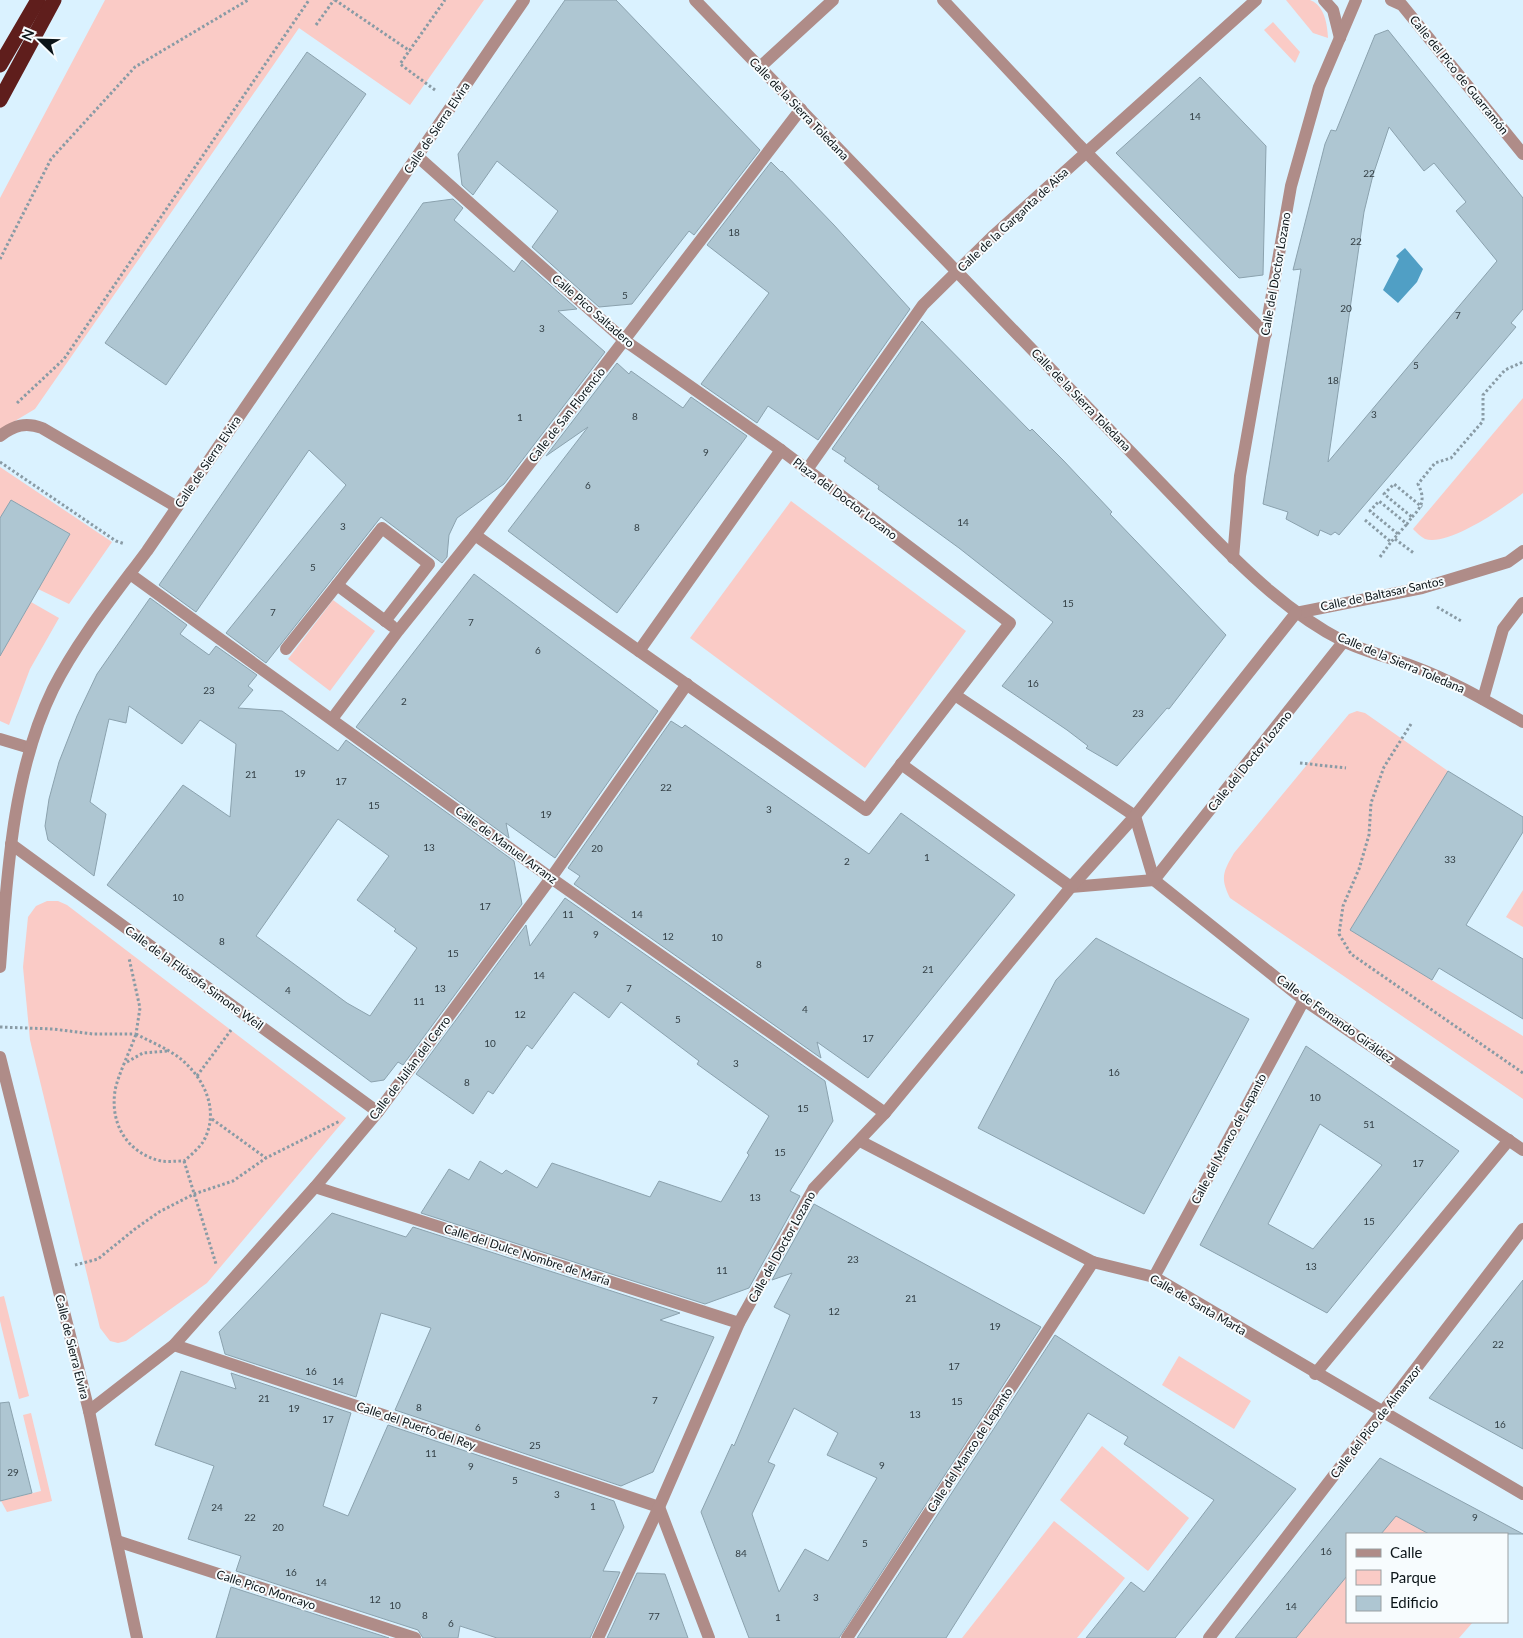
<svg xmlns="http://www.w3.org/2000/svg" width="1523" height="1638" viewBox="0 0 1523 1638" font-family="Lato,sans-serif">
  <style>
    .green { fill: #facbc6 }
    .water { fill: #509fc5 }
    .building { fill: #aec6d2; stroke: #8ba2ae; fill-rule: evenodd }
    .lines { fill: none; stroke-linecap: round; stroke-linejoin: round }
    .path { stroke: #899ba5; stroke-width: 3; stroke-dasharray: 2.5 2.5; stroke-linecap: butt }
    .service { stroke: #af8c88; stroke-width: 12 }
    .pedestrian { stroke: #af8c88; stroke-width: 12 }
    .minor { stroke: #af8c88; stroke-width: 12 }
    .motorway { stroke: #5f1e1c; stroke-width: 15 }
    .labels { text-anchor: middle; stroke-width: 4; stroke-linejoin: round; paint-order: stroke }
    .number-label { font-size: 10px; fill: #344046 }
    .street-label { font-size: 12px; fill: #0b1418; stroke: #f7fcfe }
  </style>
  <rect width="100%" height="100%" fill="#daf2ff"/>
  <g class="green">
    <path d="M105 0H484L410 105 299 28 35 409 0 430V198Z"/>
    <path d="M1286 0C1292 0 1304 0 1310 0 1325 6 1327 24 1328 38L1313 33Z"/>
    <path d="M1273 22 1300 52 1295 63 1264 30Z"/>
    <path d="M1523 398V493C1505 507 1448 547 1425 539 1421 537 1416 532 1413 529Z"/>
    <path d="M0 467 112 542 69 604 38 589 70 534 11 500 0 518Z"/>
    <path d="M791 501 966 631 865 768 690 638Z"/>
    <path d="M333 600 375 631 330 691 288 659Z"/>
    <path d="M31 602 59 618 30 669 9 725 0 721V656Z"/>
    <path d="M1357 711 1365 713 1448 771 1350 930 1523 1036V1099L1230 898C1220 878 1223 872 1234 853L1349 714Z"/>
    <path d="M1523 890V927L1506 917Z"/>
    <path d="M47 901H58L67 905 346 1118 207 1283 126 1341 118 1343 110 1341 100 1328 30 1040 23 967 28 917 36 906Z"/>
    <path d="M4 1296 29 1396 19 1399 0 1321V1297Z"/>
    <path d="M1179 1356 1251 1401 1234 1429 1162 1385Z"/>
    <path d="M31 1413 52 1501 7 1512 1 1501 41 1491 23 1415Z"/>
    <path d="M1102 1446 1189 1518 1148 1571 1060 1500Z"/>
    <path d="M1396 1516 1429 1534H1381Z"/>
    <path d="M1054 1521 1125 1578 1077 1638H962Z"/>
    <path d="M1347 1576V1622H1473L1459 1638H1296Z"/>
  </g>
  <path class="water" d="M1405 248 1423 269 1417 282 1398 303 1383 290 1399 259 1396 256Z"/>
  <g class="building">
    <path d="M565 0H616L760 150 694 235 689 231 632 304 599 307 532 247 558 211 497 161 473 195 462 185 458 154Z"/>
    <path d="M1388 30 1523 198V309L1511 323 1516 327 1339 535 1335 532 1331 535 1320 530 1318 536 1286 519 1288 512 1263 504 1301 269 1293 270 1325 144 1331 130 1336 131 1375 35ZM1389 127 1424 171 1434 163 1466 202 1456 211 1497 261 1328 462 1364 212 1373 175Z"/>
    <path d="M307 52 366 94 166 385 105 343Z"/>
    <path d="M1200 77 1266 146 1263 275 1239 278 1116 153Z"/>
    <path d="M771 162 781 172 782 171 834 225 910 309 818 440 768 406 757 423 701 384 769 293 707 245Z"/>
    <path d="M453 199 463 208 454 220 514 272 522 260 577 309 558 311 605 352 504 484 457 518 449 535 447 557 442 563 381 517 266 663 226 633 346 485 309 450 196 612 159 585 423 203Z"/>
    <path d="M922 321 1030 431 1032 429 1063 460 1112 512 1110 514 1226 635 1169 709 1167 708 1117 766 1086 748 1088 746 1067 730 1002 686 1053 622 959 548 878 489 879 486 844 461 846 458 832 449Z"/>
    <path d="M617 363 629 374 631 371 683 408 691 397 747 436 617 613 508 531 588 427 546 456Z"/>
    <path d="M11 500 70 534 0 656V518Z"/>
    <path d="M474 574 658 711 555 858 506 823 509 838 356 727Z"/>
    <path d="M150 598 187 625 180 634 209 655 216 646 257 675 248 686 253 690 238 708 282 711 338 751 346 740 514 861 522 904 403 1065 398 1062 384 1080 371 1082 107 885 183 785 230 817 236 744 200 720 182 744 129 706 126 723 109 719 90 802 106 814 94 876 48 840 45 826 49 799 59 762 77 716 97 674ZM338 819 389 856 357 900 396 929 394 931 417 948 370 1016 347 1003 256 936Z"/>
    <path d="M671 721 682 728 685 725 869 854 901 813 1015 895 868 1078 817 1042 821 1058 574 884 580 876 568 868Z"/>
    <path d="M1448 771 1523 817V832L1466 925 1523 959V1019L1439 968 1432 980 1350 930Z"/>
    <path d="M565 898 825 1081 833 1121 790 1191 800 1196 749 1288 705 1304 421 1213 449 1169 469 1180 480 1161 502 1174 506 1170 537 1188 552 1163 650 1197 659 1181 721 1202 749 1155 747 1153 769 1116 697 1064 699 1061 621 1002 609 1018 574 992 532 1049 527 1045 493 1094 488 1091 473 1114 416 1074 526 925 530 946Z"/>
    <path d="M1096 938 1249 1019 1144 1214 978 1128 1056 980Z"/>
    <path d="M1306 1046 1459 1151 1327 1313 1200 1245ZM1320 1124 1382 1165 1313 1249 1268 1224Z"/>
    <path d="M814 1204 1041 1327 839 1638H749L701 1512 732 1444 734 1446 790 1315 774 1307 792 1273 772 1280ZM794 1408 838 1433 827 1455 877 1478 828 1561 805 1549 779 1592 752 1514 775 1465 768 1462Z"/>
    <path d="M332 1213 406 1237 413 1227 680 1313 660 1320 714 1337 653 1472 621 1486 395 1410 431 1328 381 1313 356 1397 225 1354 219 1332Z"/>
    <path d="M1523 1280V1449L1429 1398Z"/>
    <path d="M1055 1335 1296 1489 1175 1638H1086L1131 1582 1144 1592 1214 1500 1124 1444 1128 1437 1088 1413 946 1638H857Z"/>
    <path d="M181 1371 236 1389 231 1373 351 1413 323 1506 348 1516 388 1425 614 1501 624 1527 603 1571 620 1572 590 1638H497L460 1626 458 1638H423L418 1630 236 1571 241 1556 188 1539 214 1466 155 1445Z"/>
    <path d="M9 1402 32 1493 0 1501V1403Z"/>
    <path d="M1380 1458 1523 1534H1429L1396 1516 1381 1534H1347V1576L1296 1638H1235Z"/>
    <path d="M637 1573 665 1574 688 1638H607Z"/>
    <path d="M231 1587 389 1638H216Z"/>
  </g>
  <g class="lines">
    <g class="path">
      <path d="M335 0 410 51"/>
      <path d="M316 25 334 0"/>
      <path d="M435 90 400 64 445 0"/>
      <path d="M0 259 51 159 135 67 248 0"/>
      <path d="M17 403 64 359 309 0"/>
      <path d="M0 462 116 541 125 544"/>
      <path d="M1412 517C1423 506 1425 498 1418 484L1435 463 1451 458 1483 421V395L1505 370 1523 362"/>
      <path d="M1365 520 1391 542 1398 534 1370 511 1379 501 1407 524 1412 517 1384 494 1394 484 1422 507"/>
      <path d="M1398 534 1407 524"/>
      <path d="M1395 539 1415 554"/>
      <path d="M1380 557 1391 542"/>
      <path d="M1437 607 1463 622"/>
      <path d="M1411 724 1384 767 1371 803 1369 835 1359 869 1343 906 1339 934 1351 954 1523 1073"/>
      <path d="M1300 763 1346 768"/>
      <path d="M0 1027 53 1029 93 1034H136L140 1008 129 958"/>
      <path d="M136 1034C149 1041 164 1047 177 1056 204 1076 221 1111 203 1142 198 1149 190 1156 184 1161 176 1161 168 1162 161 1161 127 1153 110 1124 115 1091 117 1077 131 1049 136 1034Z"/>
      <path d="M127 1062 143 1053 168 1051"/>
      <path d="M197 1076 231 1030"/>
      <path d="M212 1119 266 1158"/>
      <path d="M184 1161 216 1264"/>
      <path d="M75 1265 98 1259 135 1229 159 1212 194 1194 233 1181 266 1158 340 1121"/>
    </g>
    <g class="service">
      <path d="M0 436C14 425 26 422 42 428L177 507"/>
      <path d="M0 739 30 748"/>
    </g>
    <g class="pedestrian">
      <path d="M337 585 382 528 429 564 385 621"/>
      <path d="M286 649 337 585 392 626"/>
    </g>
    <g class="minor">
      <path d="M695 0 1205 529C1246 571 1290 614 1343 641 1366 652 1392 658 1415 667 1453 681 1488 702 1523 722"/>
      <path d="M943 0 1078 144 1266 334"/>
      <path d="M1324 0 1333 10 1340 38"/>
      <path d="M1391 0 1402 5 1523 154"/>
      <path d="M760 67 833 0"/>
      <path d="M417 156 624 340 781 450"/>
      <path d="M781 450 1010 623 866 810 639 651Z"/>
      <path d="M806 471 923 305 992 237 1256 0"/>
      <path d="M475 535 639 651"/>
      <path d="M1233 558 1240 476 1291 186 1319 87 1356 0"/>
      <path d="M130 574 551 878 885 1113"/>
      <path d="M1296 613 1422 588 1508 562 1523 551"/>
      <path d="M955 695 1135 816"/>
      <path d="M1483 699 1503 629 1523 603"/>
      <path d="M332 719 398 631 475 535 801 109"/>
      <path d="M901 764 1071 887"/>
      <path d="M1135 816 1154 880"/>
      <path d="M11 844 378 1112"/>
      <path d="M1154 880 1304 1000 1523 1150"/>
      <path d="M1071 887 1154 880 1344 641"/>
      <path d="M0 967C7 876 12 773 53 689 77 641 115 594 147 551L524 0"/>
      <path d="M0 1057 89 1411 137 1638"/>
      <path d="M860 1141 1093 1262 1154 1277 1523 1494"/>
      <path d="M315 1187 739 1323"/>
      <path d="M1154 1277 1304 1000"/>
      <path d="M174 1345 659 1507"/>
      <path d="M1315 1374 1509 1140"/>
      <path d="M89 1411 174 1345 315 1187 378 1112 551 878 687 684"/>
      <path d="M659 1507 709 1638"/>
      <path d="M117 1541 415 1638"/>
      <path d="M598 1638 659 1507 739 1323 814 1188 885 1113 1071 887 1135 816 1296 613"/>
      <path d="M847 1638 1093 1262"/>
      <path d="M1209 1638 1523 1229"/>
    </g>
    <g class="motorway">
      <path d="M0 65 38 0"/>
      <path d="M0 100 54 0"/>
    </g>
  </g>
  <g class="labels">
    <g class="number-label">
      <text x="1195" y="120">14</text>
      <text x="1369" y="177">22</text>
      <text x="734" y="236">18</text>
      <text x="1356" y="245">22</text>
      <text x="625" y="299">5</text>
      <text x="1346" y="312">20</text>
      <text x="1458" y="319">7</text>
      <text x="542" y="332">3</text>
      <text x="1416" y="369">5</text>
      <text x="1333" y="384">18</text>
      <text x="1374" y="418">3</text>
      <text x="635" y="420">8</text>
      <text x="520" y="421">1</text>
      <text x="706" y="456">9</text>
      <text x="588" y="489">6</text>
      <text x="963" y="526">14</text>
      <text x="343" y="530">3</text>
      <text x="637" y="531">8</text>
      <text x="313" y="571">5</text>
      <text x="1068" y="607">15</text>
      <text x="273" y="616">7</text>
      <text x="471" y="626">7</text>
      <text x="538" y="654">6</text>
      <text x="1033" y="687">16</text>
      <text x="209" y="694">23</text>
      <text x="404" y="705">2</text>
      <text x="1138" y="717">23</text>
      <text x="300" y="777">19</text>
      <text x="251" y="778">21</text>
      <text x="341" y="785">17</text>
      <text x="666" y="791">22</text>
      <text x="374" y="809">15</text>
      <text x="769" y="813">3</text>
      <text x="546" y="818">19</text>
      <text x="429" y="851">13</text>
      <text x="597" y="852">20</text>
      <text x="927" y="861">1</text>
      <text x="1450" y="863">33</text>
      <text x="847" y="865">2</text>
      <text x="178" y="901">10</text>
      <text x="485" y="910">17</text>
      <text x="568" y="918">11</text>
      <text x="637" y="918">14</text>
      <text x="596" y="938">9</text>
      <text x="668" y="940">12</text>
      <text x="717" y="941">10</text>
      <text x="222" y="945">8</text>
      <text x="453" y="957">15</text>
      <text x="759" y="968">8</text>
      <text x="928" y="973">21</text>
      <text x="539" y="979">14</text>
      <text x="440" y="992">13</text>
      <text x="629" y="992">7</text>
      <text x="288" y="994">4</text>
      <text x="419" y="1005">11</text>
      <text x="805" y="1013">4</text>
      <text x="520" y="1018">12</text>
      <text x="678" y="1023">5</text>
      <text x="868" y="1042">17</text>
      <text x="490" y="1047">10</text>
      <text x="736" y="1067">3</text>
      <text x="1114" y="1076">16</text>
      <text x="467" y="1086">8</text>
      <text x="1315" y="1101">10</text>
      <text x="803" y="1112">15</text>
      <text x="1369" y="1128">51</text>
      <text x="780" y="1156">15</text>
      <text x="1418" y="1167">17</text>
      <text x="755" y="1201">13</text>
      <text x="1369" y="1225">15</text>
      <text x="853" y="1263">23</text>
      <text x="1311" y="1270">13</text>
      <text x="722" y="1274">11</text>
      <text x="911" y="1302">21</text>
      <text x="834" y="1315">12</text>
      <text x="995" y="1330">19</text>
      <text x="1498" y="1348">22</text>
      <text x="954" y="1370">17</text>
      <text x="311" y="1375">16</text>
      <text x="338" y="1385">14</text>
      <text x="264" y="1402">21</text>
      <text x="655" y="1404">7</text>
      <text x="957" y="1405">15</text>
      <text x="419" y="1411">8</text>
      <text x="294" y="1412">19</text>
      <text x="915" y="1418">13</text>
      <text x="328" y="1423">17</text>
      <text x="1500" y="1428">16</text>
      <text x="478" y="1431">6</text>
      <text x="535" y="1449">25</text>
      <text x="431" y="1457">11</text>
      <text x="882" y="1469">9</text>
      <text x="471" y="1470">9</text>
      <text x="13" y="1476">29</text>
      <text x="515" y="1484">5</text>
      <text x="557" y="1498">3</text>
      <text x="593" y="1510">1</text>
      <text x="217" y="1511">24</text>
      <text x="250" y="1521">22</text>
      <text x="1475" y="1521">9</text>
      <text x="278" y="1531">20</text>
      <text x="865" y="1547">5</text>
      <text x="1326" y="1555">16</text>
      <text x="741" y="1557">84</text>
      <text x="291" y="1576">16</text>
      <text x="321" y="1586">14</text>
      <text x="816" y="1601">3</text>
      <text x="375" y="1603">12</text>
      <text x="395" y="1609">10</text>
      <text x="1291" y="1610">14</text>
      <text x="425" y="1619">8</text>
      <text x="654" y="1620">77</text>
      <text x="778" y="1621">1</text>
      <text x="451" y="1627">6</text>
    </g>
    <g class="street-label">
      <text transform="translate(1459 75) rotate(51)" y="4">Calle del Pico de Guarramón</text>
      <text transform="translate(799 109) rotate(46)" y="4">Calle de la Sierra Toledana</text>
      <text transform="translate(437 128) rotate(-56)" y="4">Calle de Sierra Elvira</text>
      <text transform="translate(1013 220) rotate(-43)" y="4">Calle de la Garganta de Aisa</text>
      <text transform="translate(1276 274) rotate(-80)" y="4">Calle del Doctor Lozano</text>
      <text transform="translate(593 311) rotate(41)" y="4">Calle Pico Saltadero</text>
      <text transform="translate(1081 400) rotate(46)" y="4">Calle de la Sierra Toledana</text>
      <text transform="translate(567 415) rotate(-52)" y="4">Calle de San Florencio</text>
      <text transform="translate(208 462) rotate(-56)" y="4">Calle de Sierra Elvira</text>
      <text transform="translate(845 499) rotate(37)" y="4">Plaza del Doctor Lozano</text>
      <text transform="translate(1382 594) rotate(-12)" y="4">Calle de Baltasar Santos</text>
      <text transform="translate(1401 663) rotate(23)" y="4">Calle de la Sierra Toledana</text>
      <text transform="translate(1250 761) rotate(-51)" y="4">Calle del Doctor Lozano</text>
      <text transform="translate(506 845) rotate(36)" y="4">Calle de Manuel Arranz</text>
      <text transform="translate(194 978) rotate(36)" y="4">Calle de la Filósofa Simone Weil</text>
      <text transform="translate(1335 1019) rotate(36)" y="4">Calle de Fernando Giráldez</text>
      <text transform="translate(410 1068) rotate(-53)" y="4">Calle de Julián del Cerro</text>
      <text transform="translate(1229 1139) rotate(-62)" y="4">Calle del Manco de Lepanto</text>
      <text transform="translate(782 1247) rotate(-61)" y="4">Calle del Doctor Lozano</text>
      <text transform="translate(527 1255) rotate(18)" y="4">Calle del Dulce Nombre de María</text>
      <text transform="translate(1198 1305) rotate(30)" y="4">Calle de Santa Marta</text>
      <text transform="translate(72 1347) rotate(76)" y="4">Calle de Sierra Elvira</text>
      <text transform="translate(1376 1422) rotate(-52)" y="4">Calle del Pico de Almanzor</text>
      <text transform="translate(416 1426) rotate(19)" y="4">Calle del Puerto del Rey</text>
      <text transform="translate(970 1450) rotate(-57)" y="4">Calle del Manco de Lepanto</text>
      <text transform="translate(266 1590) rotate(18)" y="4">Calle Pico Moncayo</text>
    </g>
  </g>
  <rect x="1346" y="1533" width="162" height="90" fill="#f7fcfe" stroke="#999fa2"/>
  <rect x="1356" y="1549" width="25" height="8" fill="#af8c88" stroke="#999fa2"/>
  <text x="1390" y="1558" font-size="15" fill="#0b1418">Calle</text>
  <rect x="1356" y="1570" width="25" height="15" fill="#facbc6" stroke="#999fa2"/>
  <text x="1390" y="1583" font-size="15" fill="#0b1418">Parque</text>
  <rect x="1356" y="1596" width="25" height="15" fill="#aec6d2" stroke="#999fa2"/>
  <text x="1390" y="1608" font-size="15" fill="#0b1418">Edificio</text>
  <g transform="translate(40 40) rotate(293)" stroke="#f7fcfe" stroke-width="4" paint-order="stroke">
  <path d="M0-4L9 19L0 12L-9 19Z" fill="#0b1418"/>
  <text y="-8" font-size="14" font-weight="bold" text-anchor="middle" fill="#0b1418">N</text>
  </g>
</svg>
